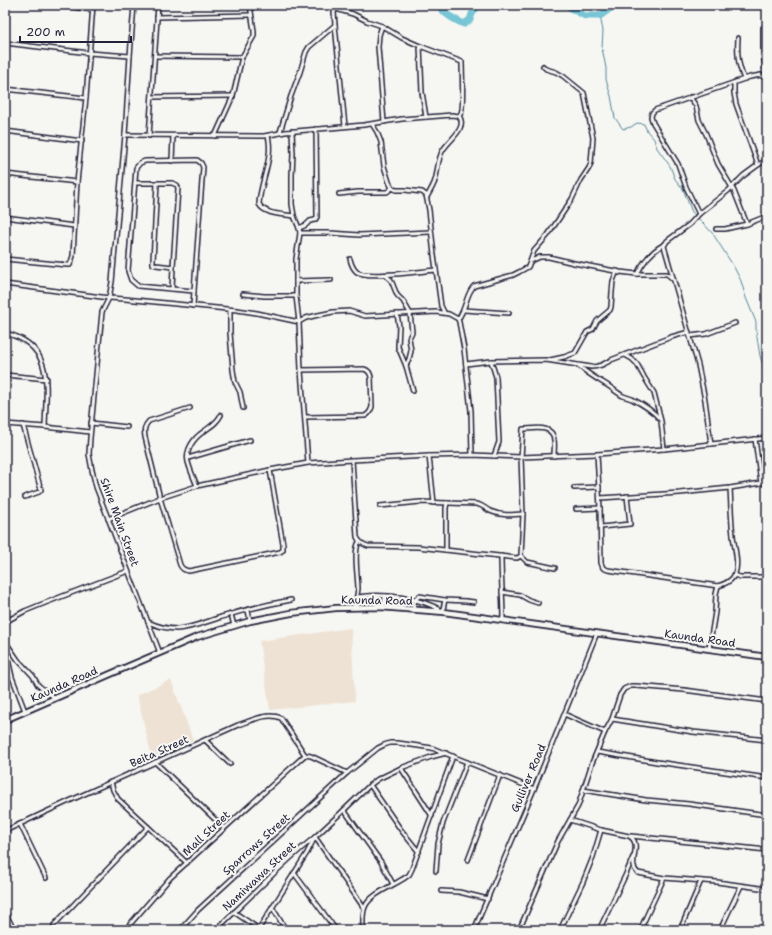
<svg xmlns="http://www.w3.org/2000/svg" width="772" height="935" viewBox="0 0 772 935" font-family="'Shantell Sans',sans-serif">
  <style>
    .built { fill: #eee2d4 }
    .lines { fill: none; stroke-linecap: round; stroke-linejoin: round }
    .stream { stroke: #568498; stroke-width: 1 }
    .river { stroke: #78c5d6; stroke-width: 7 }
    .street-casing { stroke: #22223b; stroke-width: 6 }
    .secondary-casing { stroke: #22223b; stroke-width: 8 }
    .street { stroke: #f6f6f2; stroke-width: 3 }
    .secondary { stroke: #f6f6f2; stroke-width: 4.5 }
    .labels { text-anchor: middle; stroke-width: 4; stroke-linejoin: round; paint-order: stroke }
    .street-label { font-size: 11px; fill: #22223b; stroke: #f6f6f2 }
  </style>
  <rect width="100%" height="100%" fill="#f6f6f2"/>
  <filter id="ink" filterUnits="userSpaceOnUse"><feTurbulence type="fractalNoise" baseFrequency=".025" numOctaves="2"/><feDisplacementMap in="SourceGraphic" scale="8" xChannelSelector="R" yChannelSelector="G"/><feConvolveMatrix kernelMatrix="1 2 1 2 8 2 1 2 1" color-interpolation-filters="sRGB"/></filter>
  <g filter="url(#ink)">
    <g class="built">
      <path d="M351 628 355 701 270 710 259 641Z"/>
      <path d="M171 680 193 740 152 758 137 695Z"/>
    </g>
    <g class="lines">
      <path class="stream" d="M600 16 603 31 602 48 606 68V79L608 87 611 96 615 118 623 129 631 127 637 123 644 124 647 131 654 139 657 148 670 166 675 179 683 189 692 212 704 224 713 234 734 267 741 281 746 298 756 322V331L760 356 764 368"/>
      <g class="river">
        <path d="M439 5C443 14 455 20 464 24L470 20 472 14 476 8 479 5"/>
        <path d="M568 5 572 9 585 16H600L615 5"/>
      </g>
      <g class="street-casing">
        <g id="street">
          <path d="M60 5 92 10"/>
          <path d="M134 5 130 56 125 135 112 282 109 298 102 312 90 438 89 454 92 470 96 487 160 653"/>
          <path d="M157 17 251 15"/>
          <path d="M382 26 379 35 378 47 384 122"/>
          <path d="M763 28V54L767 76"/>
          <path d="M738 38C737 55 738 64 744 79"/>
          <path d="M5 43 89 53 130 56"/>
          <path d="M420 46 422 92 426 117"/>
          <path d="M155 56 242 57"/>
          <path d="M734 83V93L736 104 758 165"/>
          <path d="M5 89 86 98"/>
          <path d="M152 97 233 96"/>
          <path d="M690 97 696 106 699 120 706 134 718 164 734 191 747 224 767 216"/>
          <path d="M372 124 377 132 381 142 384 166 389 182 392 188 396 190H405L422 192 426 195 429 210 434 255 441 306 444 312"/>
          <path d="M5 131 82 141"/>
          <path d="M292 131 293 154 292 175V204L294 216 299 228 300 233 296 259V296L299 322 301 370 308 463"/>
          <path d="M280 132 291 96 300 72 306 52 309 47 335 25"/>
          <path d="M125 135 264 136 285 132 364 125 402 119 452 115 459 116C460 115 460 114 461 113 464 108 462 70 462 62L420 46 402 38 382 26 367 21 353 14 336 9 334 12 335 25 345 126"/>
          <path d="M149 136 158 5"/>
          <path d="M215 136 233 96 242 57 254 36V31L250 5"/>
          <path d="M268 136C274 158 260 182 259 204 265 215 283 214 294 216"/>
          <path d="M197 160 201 163 203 167 194 291 138 286 131 280 128 271 136 168 140 163 145 161Z"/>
          <path d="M172 161 173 136"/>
          <path d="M5 174 77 182"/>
          <path d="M135 183H172L177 185 178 188 173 267 156 265 153 264V261L157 183"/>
          <path d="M339 194 358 192H387L392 188"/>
          <path d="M427 197C430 191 435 184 436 177 438 168 438 158 443 150 449 140 468 128 459 116"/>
          <path d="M699 214 686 187 678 164 653 123 651 117 652 113 655 110 750 77 761 75 767 80"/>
          <path d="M5 217 74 226"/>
          <path d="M299 228 306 225 310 221 315 220 317 217 316 129"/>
          <path d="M716 229H725L747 224"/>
          <path d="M300 233H330L359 235 431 232"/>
          <path d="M5 259 67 265H70L73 256 77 182 86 98 93 5"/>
          <path d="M350 259C351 263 353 269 357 272 367 279 421 271 436 270"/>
          <path d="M531 261 540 257H549L574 263 620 272 637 274H667L673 279"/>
          <path d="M637 274C643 262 653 250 665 244"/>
          <path d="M385 275 391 280 397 295 403 301 410 313 412 332 409 338 411 351 409 359 406 366"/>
          <path d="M296 281 331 280"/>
          <path d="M5 284 109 298 125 299 237 310 257 313 299 322 306 318 318 315 333 312 349 311 365 316 436 312 449 314 458 319 459 322 464 349 471 411 472 455"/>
          <path d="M172 289 173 267"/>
          <path d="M243 294 264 296H296"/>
          <path d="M193 306 194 291"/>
          <path d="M230 310V333L233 370 235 382 240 392 243 408"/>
          <path d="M464 310 509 313"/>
          <path d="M397 314 399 326 398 347 406 366 413 391"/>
          <path d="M458 319C466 310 466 293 474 286L513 275 519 272 528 267 534 251 548 235 572 199 581 180 589 168 591 163 593 138 584 93 563 76 556 72 546 69 543 66"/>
          <path d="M5 333C55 345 46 387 45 427"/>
          <path d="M690 336 706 334 735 323"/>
          <path d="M625 355 632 359 637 364 644 377 654 393 661 421 664 449"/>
          <path d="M550 360 564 357 575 353 587 332 593 329 597 321 610 310 611 307 612 292 613 281 617 271 619 273"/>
          <path d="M491 361 496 377 499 442 494 456"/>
          <path d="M466 364 491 361 546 360 591 367C599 367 604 364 611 360L671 337 689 332"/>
          <path d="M579 366C588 374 597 379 607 385 613 389 618 393 623 396 626 397 629 398 632 399 642 404 653 411 660 419"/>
          <path d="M301 370 364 369C368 370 370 372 371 377L372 407C370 412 369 414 365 416L305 417"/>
          <path d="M5 375 47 379"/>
          <path d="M190 408 149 421C144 426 144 430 145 437L160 498 180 565C182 569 184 570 189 571L280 552 283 550V544L270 470"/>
          <path d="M91 423 127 427"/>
          <path d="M5 424 45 427 90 432"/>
          <path d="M23 425 41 490 39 492 25 497"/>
          <path d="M755 439 761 483"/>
          <path d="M711 444 705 400 698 365 664 246 667 241 690 224 699 214 728 191 743 176 758 165 767 160"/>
          <path d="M597 454 600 508 601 563 603 568 608 570 718 586C725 584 730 582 734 576 740 564 734 547 733 535 731 520 731 504 730 488"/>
          <path d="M429 456 434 503"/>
          <path d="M188 458 250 440"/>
          <path d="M352 460 357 537C359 542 362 544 368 546L418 547 517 558 521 556 523 514 521 457 523 429C534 429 553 424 554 440 555 445 554 450 554 456"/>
          <path d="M197 486C194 478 190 470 188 462 185 450 194 438 203 432 211 426 216 424 221 415"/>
          <path d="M574 488 599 487"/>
          <path d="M600 498 680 493 730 488 767 482"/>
          <path d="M380 506 420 502 476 504C483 505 484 508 490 511 501 516 512 515 523 514"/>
          <path d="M576 509 600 508"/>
          <path d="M108 519 160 498 197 486 270 470 308 463 352 460 429 456 472 455 521 457 597 454 664 449 767 438"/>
          <path d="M601 527 630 524 627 496"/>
          <path d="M446 550V508L447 503"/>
          <path d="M501 556C501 578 503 599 503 620"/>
          <path d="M521 556 527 562 555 568"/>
          <path d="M734 575 740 577H767"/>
          <path d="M502 592 520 595 529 600 538 603"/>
          <path d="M370 596 380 607"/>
          <path d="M357 597C381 593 421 597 442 611"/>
          <path d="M355 607C356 601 357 595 358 589 358 577 353 551 359 542"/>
          <path d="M384 607 385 596"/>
          <path d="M413 609 415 600 419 596 445 600 466 601 474 602"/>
          <path d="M248 610 250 621"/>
          <path d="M444 612 443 609 445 600"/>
          <path d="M231 614 234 626"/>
          <path d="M5 622 25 611 45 603 128 571"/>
          <path d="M148 622C157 626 167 629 177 629 194 628 210 620 225 616 247 609 269 604 291 600"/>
          <path d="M5 641 18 660 33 676 38 685 43 689 55 698"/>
          <path d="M5 646 12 677 25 711"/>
          <path d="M709 649 715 612 716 594 718 586"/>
          <path d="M564 714 605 732"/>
          <path d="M612 719 693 732 767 740"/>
          <path d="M205 740 230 764"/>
          <path d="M597 752 657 762 767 778"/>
          <path d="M305 755 311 756 347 773"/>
          <path d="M155 762 224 828"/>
          <path d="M401 768 432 816"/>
          <path d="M111 782 113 790 118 799 187 863"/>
          <path d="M370 785 401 830 419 852"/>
          <path d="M583 790 646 800 689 804 767 815"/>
          <path d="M344 810 381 862 393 884"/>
          <path d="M570 820 601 830 629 836C644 844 626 863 638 873L664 878 717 882 767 889"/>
          <path d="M20 824 46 878"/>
          <path d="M5 831 80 796 238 725C251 721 267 712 281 718L305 755"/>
          <path d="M631 836 767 850"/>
          <path d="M468 860 500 775"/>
          <path d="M436 871 438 844 443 823 467 762"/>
          <path d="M294 873 336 930"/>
          <path d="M441 891 459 892 488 899"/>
          <path d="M272 907 286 930"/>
          <path d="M5 912 14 930"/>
          <path d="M234 912 259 929"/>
          <path d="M54 925 148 827"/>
          <path d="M125 930 170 878 305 755"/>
          <path d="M180 930 198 910 347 773 378 748 384 745 390 743H398L432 748 534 789"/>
          <path d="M216 930C230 916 244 903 258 889 276 871 295 853 315 837L364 908"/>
          <path d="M258 930 307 853 315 837 344 810 370 785 378 779 401 768 431 757 446 753"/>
          <path d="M363 930C363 923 362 914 365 907 370 894 395 885 406 877L409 875 412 869 453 756"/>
          <path d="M474 930 534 789 597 633"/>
          <path d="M519 930 558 841 578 806 592 763 605 732 612 719 620 695 624 689 631 686H636L684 690 767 701"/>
          <path d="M560 930 583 882 593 857 601 830"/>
          <path d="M599 930 626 874 633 857"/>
          <path d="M640 930 664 878"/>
          <path d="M680 930 701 881"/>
          <path d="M720 930 741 886"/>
          <path d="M761 930 767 919"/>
        </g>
      </g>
      <g class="secondary-casing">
        <path id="secondary" d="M5 720 129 666 197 637 250 621 291 613 336 608 380 607 444 612 767 657"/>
      </g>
      <use href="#street" class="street"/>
      <use href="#secondary" class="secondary"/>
    </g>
  </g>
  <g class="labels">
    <g class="street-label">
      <text transform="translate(120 522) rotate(70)" y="4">Shire Main Street</text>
      <text transform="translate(377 600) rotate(1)" y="4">Kaunda Road</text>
      <text transform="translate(700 638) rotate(8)" y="4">Kaunda Road</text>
      <text transform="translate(64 684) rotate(-24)" y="4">Kaunda Road</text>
      <text transform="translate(159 751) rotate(-24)" y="4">Beita Street</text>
      <text transform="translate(528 778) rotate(-67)" y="4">Gulliver Road</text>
      <text transform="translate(206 833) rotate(-43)" y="4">Mall Street</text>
      <text transform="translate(256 844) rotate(-42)" y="4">Sparrows Street</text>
      <text transform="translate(259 876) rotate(-43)" y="4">Namiwawa Street</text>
    </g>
  </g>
  <rect width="772" height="935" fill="none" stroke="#f6f6f2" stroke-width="20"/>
  <rect x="10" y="10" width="752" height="915" fill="none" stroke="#22223b" stroke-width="1.5" filter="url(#ink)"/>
  <path d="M20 36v6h111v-6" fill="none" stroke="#22223b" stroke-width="2"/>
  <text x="26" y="36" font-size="12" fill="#22223b" stroke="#f6f6f2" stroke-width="3" paint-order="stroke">200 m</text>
</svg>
